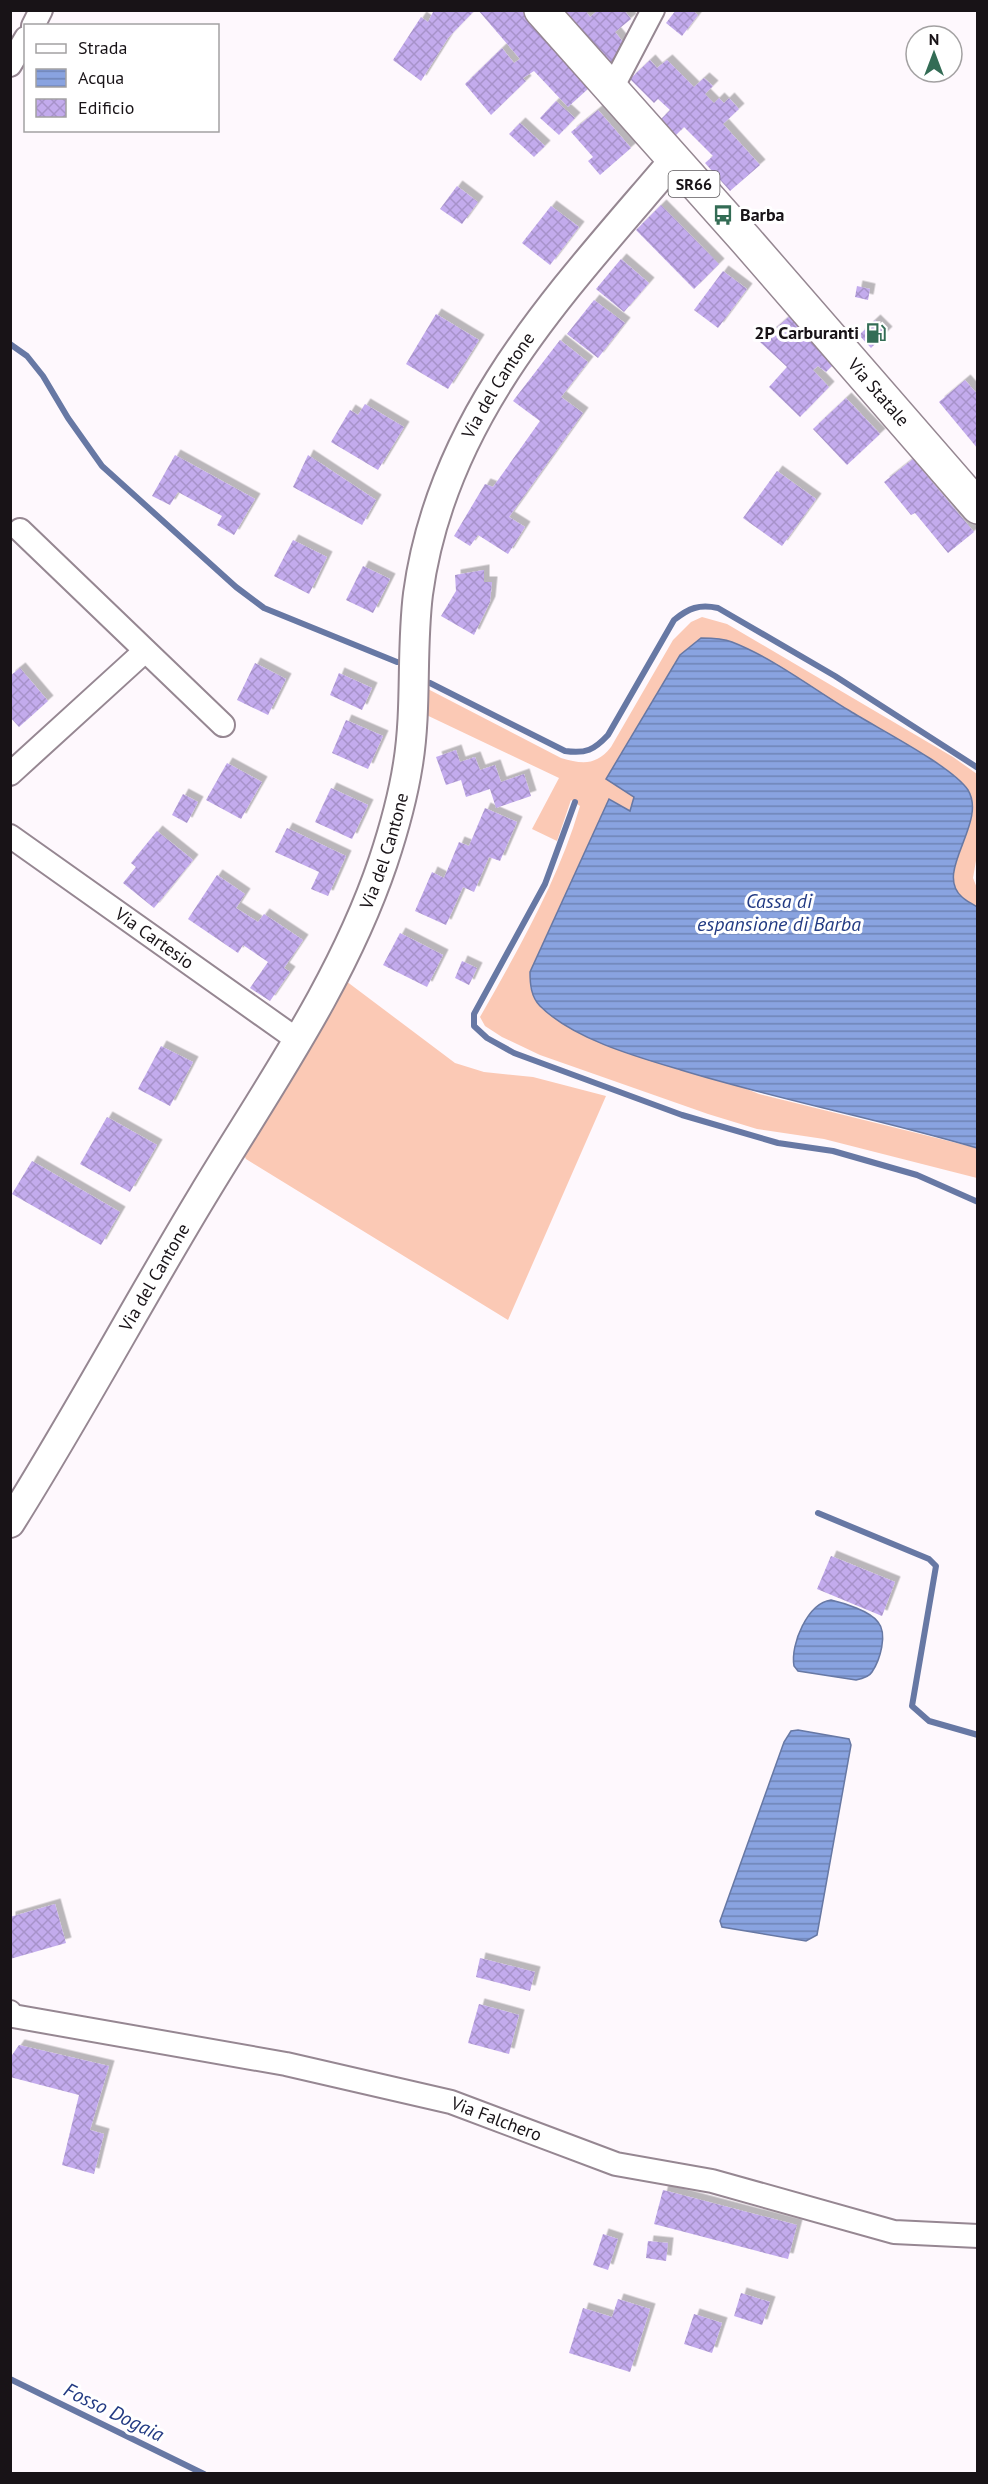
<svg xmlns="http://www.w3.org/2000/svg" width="988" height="2484" viewBox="0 0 988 2484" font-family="'PT Sans',sans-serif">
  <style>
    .grass { fill: #fbc9b5 }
    .water { fill: url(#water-rules); stroke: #6778a4; stroke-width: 1.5 }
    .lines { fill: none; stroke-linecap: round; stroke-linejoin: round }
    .stream { stroke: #6778a4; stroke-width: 6 }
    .building { fill: url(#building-cross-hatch); filter: url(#shadow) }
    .minor-casing { stroke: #968792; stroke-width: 26 }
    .tertiary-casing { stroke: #968792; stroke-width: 32 }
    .primary-casing { stroke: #968792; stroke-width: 36 }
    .minor { stroke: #fff; stroke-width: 22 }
    .tertiary { stroke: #fff; stroke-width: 28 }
    .primary { stroke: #fff; stroke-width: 33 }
    .labels { text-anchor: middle; stroke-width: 6; stroke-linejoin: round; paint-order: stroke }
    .shield { fill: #fff; stroke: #5d5a5d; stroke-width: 1.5 }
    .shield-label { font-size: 16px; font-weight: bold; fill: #181317 }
    .poi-label { font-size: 18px; font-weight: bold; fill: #181317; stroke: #fff; text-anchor: start }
    .street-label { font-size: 18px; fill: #181317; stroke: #fff }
    .water-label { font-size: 20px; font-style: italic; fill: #233b83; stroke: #fff }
  </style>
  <defs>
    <pattern id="water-rules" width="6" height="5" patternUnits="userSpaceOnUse" patternTransform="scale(1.5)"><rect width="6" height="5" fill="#89a3e0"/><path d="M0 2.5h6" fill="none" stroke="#6f84b5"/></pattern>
    <pattern id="building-cross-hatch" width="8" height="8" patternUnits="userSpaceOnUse" patternTransform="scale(1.5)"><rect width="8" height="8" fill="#c3abed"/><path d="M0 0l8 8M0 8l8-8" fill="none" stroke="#a792ca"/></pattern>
    <filter id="shadow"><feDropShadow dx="5.5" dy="-5.5" stdDeviation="0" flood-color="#0004"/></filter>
  </defs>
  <rect width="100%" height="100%" fill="#fef8fd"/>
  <g class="grass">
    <path d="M702 617 727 624 953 757 977 774V855L973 878 977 888V907C973 904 966 901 962 897 933 872 988 823 968 790 954 769 915 750 894 738 840 705 788 672 733 642L607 778 634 797 630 812 610 799 530 972V987L538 1004 759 1094 977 1148V1178L824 1139 757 1129 708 1114 540 1055 502 1037 485 1026 480 1017C519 948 558 881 580 806L571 800 557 841 532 829 559 778 418 711 424 687 561 758C582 764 596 766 611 747L673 640 691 622Z"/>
    <path d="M342 978 455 1063 484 1072 533 1077 606 1096 508 1320 246 1159 243 1153Z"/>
  </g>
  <g class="water">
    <path d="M701 638C711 638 722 638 732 642 773 658 812 688 850 711 877 728 952 766 968 790 988 823 933 872 962 897 966 901 973 904 977 907V1148C879 1119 779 1100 681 1070 637 1057 573 1039 540 1006 531 997 530 984 530 972L609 799 630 811 634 797 606 779 680 655Z"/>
    <path d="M831 1600C844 1603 870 1611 878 1622 888 1634 880 1660 872 1672 869 1677 861 1679 856 1680L798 1671 794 1666C790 1644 808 1603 831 1600Z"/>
    <path d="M798 1730 849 1739 851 1745 817 1935 806 1941 722 1927 720 1921 784 1742 791 1731Z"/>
  </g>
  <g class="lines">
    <g class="stream">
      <path d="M10 344 27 356 43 376 68 418 102 466 236 587 264 608 397 662"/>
      <path d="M430 683 565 751C586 754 594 750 608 735L674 620C689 608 699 604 718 608L835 676 978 768"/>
      <path d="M575 802 545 884 474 1014V1026L487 1038 514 1053 682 1115 778 1143 833 1151 917 1175 978 1202"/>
      <path d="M818 1513 929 1559 936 1566 912 1706 929 1721 978 1735"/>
      <path d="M10 2379 204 2474"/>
    </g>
  </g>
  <g class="building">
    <path d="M434 10H475L448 38 421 81 393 60 421 17 428 22Z"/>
    <path d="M478 10H521L590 87 568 107 534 71 523 78 526 81 491 115 465 84 502 48 514 63 520 59Z"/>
    <path d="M552 10H585L590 17 596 12 594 10H624L631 19 615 32 629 49 603 71Z"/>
    <path d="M676 10H692L698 15 682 36 666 23Z"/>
    <path d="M650 60 657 68 667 60 694 87 704 78 713 86 705 94 714 103 719 98 724 103 729 98 739 109 723 124 760 165 730 191 705 163 713 156 684 127 675 136 660 120 670 110 658 99 654 103 630 79Z"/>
    <path d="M556 101 575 118 559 135 540 118Z"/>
    <path d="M598 110 631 148 600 175 588 161 593 157 571 132Z"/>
    <path d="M520 123 545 146 534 157 509 134Z"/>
    <path d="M457 186 478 202 462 224 440 209Z"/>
    <path d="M661 205 719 264 694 289 636 230Z"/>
    <path d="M551 206 579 227 550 265 522 243Z"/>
    <path d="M621 259 649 283 624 312 596 289Z"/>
    <path d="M723 271 747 289 718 328 694 310Z"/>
    <path d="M857 286 870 289 868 300 855 297Z"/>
    <path d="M594 300 625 323 598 358 567 334Z"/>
    <path d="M436 314 479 340 448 389 406 364Z"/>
    <path d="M792 314 834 364 826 372 818 366 813 370 829 387 800 417 769 387 787 367 760 342Z"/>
    <path d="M875 320 887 332 871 348 859 335Z"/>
    <path d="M560 340 588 362 561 397 583 413 509 517 525 527 508 554 478 535 470 546 454 536 485 484 493 487 540 421 513 401Z"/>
    <path d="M965 380 978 395V449L939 402Z"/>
    <path d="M846 398 880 434 847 465 813 429Z"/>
    <path d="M365 404 404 427 378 470 331 442 350 410 358 415Z"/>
    <path d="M175 455 255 499 234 535 217 525 222 516 178 492 170 505 152 496Z"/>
    <path d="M308 455 376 500 362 525 293 487Z"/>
    <path d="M913 459 974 532 948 553 915 513 911 515 884 482Z"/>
    <path d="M777 471 816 499 782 546 743 518Z"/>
    <path d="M293 540 327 557 309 594 274 576Z"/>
    <path d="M363 566 390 579 373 613 346 600Z"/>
    <path d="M484 570V582H492L490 602 474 635 441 616 456 591 455 575Z"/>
    <path d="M255 663 286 679 268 715 237 700Z"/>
    <path d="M20 668 48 701 19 727 10 717V676Z"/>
    <path d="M339 673 372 688 362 710 330 695Z"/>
    <path d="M346 720 383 736 368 769 332 753Z"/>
    <path d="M456 750 460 762 475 757 480 770 495 765 501 782 524 774 531 796 496 808 490 789 466 797 461 780 446 785 436 757Z"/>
    <path d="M227 763 262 782 241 819 206 800Z"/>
    <path d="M331 788 368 805 352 839 315 822Z"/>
    <path d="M183 794 198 802 187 823 172 815Z"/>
    <path d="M485 808 517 822 500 861 489 857 474 892 463 887 446 925 415 911 432 872 444 878 459 842 469 846Z"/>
    <path d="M287 828 346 856 328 896 311 889 319 872 275 852Z"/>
    <path d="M157 831 193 860 154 908 123 883 136 867 131 863Z"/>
    <path d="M217 875 245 894 236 908 258 922 264 914 303 940 284 968 290 972 270 1001 250 988 268 962 243 945 238 953 188 919Z"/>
    <path d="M400 933 443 955 427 987 383 965Z"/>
    <path d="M462 961 477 968 469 985 455 978Z"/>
    <path d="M161 1046 193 1062 170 1106 138 1089Z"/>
    <path d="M107 1117 157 1145 130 1192 80 1164Z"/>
    <path d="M32 1161 120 1212 101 1245 12 1194Z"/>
    <path d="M831 1556 895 1582 882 1616 817 1589Z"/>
    <path d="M55 1904 66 1943 10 1959V1917Z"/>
    <path d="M480 1958 535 1972 530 1991 476 1977Z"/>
    <path d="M479 2004 519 2015 509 2054 468 2043Z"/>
    <path d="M19 2045 109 2066 90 2130 104 2134 94 2174 62 2165 79 2095 10 2077V2058Z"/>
    <path d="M663 2190 797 2225 788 2259 654 2224Z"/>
    <path d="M603 2234 618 2239 608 2270 593 2265Z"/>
    <path d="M648 2241 668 2243 666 2261 646 2258Z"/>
    <path d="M741 2293 770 2302 762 2325 734 2316Z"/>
    <path d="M618 2299 650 2309 630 2372 569 2353 583 2308 612 2317Z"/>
    <path d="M694 2314 722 2323 712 2353 684 2344Z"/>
  </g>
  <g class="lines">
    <g class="minor-casing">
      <g id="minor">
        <path d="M33 26 41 10"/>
        <path d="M10 65 26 38"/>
        <path d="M611 90 653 10"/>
        <path d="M20 530 223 725"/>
        <path d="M10 774 145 651"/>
        <path id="s1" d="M10 836 299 1041"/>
        <path id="s2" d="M10 2012 13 2016 286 2064 451 2102 616 2164 712 2181 894 2232 978 2236"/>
      </g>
    </g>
    <g class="tertiary-casing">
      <g id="tertiary">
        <path id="s3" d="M10 1523C78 1415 137 1304 203 1195 268 1087 342 983 383 862 393 832 403 796 408 764 417 709 411 650 418 594 442 415 562 292 674 160"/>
      </g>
    </g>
    <g class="primary-casing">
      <g id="primary">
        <path id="s4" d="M541 10 745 239 978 507"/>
      </g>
    </g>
    <use href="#minor" class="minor"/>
    <use href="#tertiary" class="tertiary"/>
    <use href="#primary" class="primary"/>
  </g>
  <defs>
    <g id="bus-bare" transform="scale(1.62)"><path d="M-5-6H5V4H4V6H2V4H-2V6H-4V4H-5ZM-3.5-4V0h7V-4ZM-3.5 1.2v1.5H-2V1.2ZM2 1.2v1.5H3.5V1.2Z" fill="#336c55" stroke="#fff" stroke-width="2.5" paint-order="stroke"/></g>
    <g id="fuel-bare" transform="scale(1.62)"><path d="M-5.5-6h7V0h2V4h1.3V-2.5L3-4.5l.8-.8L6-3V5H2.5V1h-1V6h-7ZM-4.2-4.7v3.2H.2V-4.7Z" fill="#336c55" stroke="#fff" stroke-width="2.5" paint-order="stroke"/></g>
  </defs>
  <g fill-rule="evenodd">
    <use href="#bus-bare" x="723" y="215"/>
    <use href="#fuel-bare" x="876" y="333"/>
  </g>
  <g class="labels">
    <rect class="shield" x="668.5" y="171" width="51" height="26" rx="4.5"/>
    <g class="shield-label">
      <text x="694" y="190">SR66</text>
    </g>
    <g class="poi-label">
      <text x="740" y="221">Barba</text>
      <text x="859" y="339" text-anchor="end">2P Carburanti</text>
    </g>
    <g class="street-label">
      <text dy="6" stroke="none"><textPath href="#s3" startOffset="1257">Via del Cantone</textPath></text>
      <text dy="6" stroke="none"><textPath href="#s4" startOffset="510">Via Statale</textPath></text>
      <text dy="6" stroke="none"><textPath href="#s3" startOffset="771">Via del Cantone</textPath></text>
      <text dy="6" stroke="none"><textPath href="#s1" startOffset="177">Via Cartesio</textPath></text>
      <text dy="6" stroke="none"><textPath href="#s3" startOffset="285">Via del Cantone</textPath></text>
      <text dy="6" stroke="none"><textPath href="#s2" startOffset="500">Via Falchero</textPath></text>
    </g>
    <g class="water-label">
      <text x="779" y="908">Cassa di<tspan x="779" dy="23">espansione di Barba</tspan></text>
      <text transform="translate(114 2412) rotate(26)" y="7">Fosso Dogaia</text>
    </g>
  </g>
  <rect width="988" height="2484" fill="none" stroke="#181317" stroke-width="24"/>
  <rect x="24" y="24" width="195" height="108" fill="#ffffff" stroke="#a3a1a2" stroke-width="1.5"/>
  <rect x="36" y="44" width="30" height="9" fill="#ffffff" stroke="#a3a1a2" stroke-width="1.5"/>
  <text x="78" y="54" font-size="18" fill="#181317">Strada</text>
  <rect x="36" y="69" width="30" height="18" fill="url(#water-rules)" stroke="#a3a1a2" stroke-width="1.5"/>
  <text x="78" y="84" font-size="18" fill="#181317">Acqua</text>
  <rect x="36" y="99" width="30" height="18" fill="url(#building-cross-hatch)" stroke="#a3a1a2" stroke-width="1.5"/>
  <text x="78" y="114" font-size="18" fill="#181317">Edificio</text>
  <g transform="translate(934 54)"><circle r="28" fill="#ffffff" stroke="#a3a1a2" stroke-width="1.5"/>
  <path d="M0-4.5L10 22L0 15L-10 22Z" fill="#336c55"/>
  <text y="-9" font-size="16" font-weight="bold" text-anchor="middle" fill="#181317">N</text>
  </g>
</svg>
